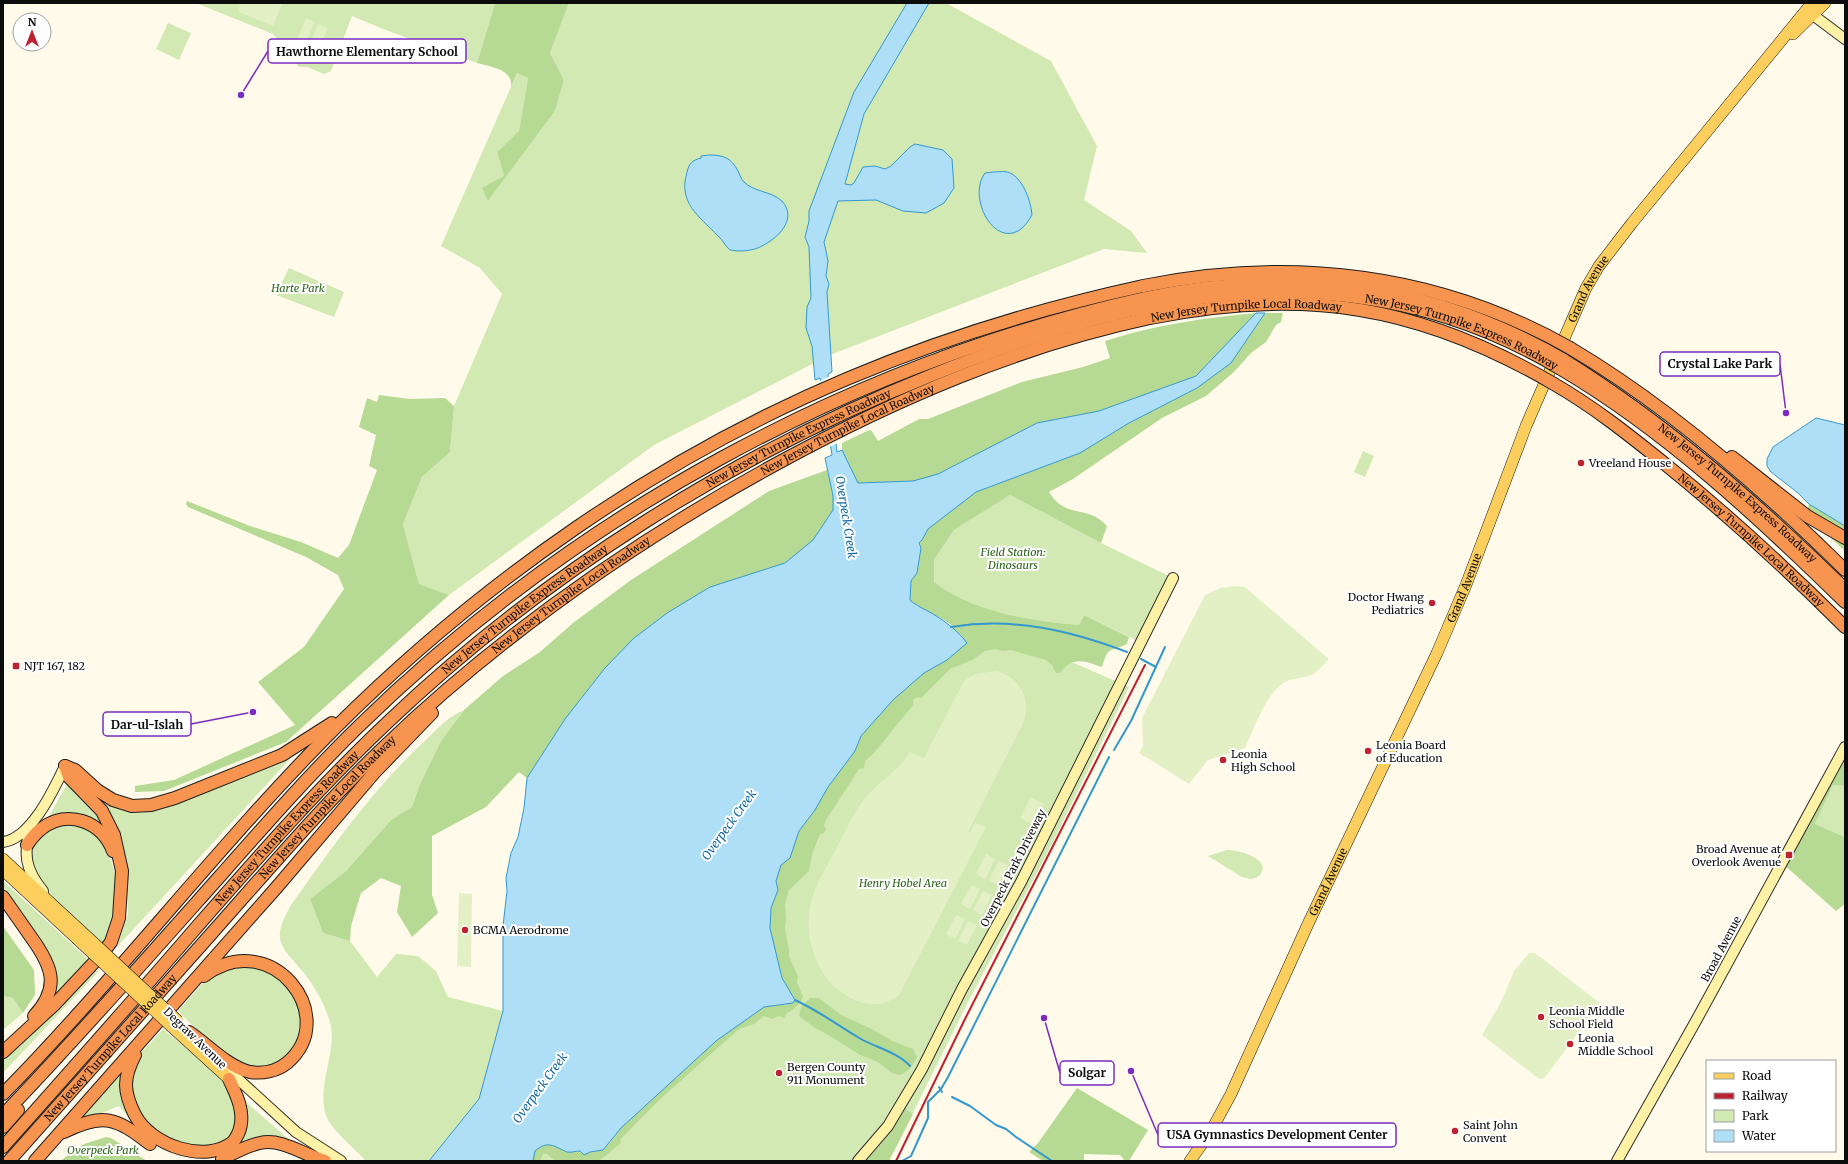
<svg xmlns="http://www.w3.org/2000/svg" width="1848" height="1164" viewBox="0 0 1848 1164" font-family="Merriweather,serif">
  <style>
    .green { fill: #d2e9b4 }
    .forest { fill: #b6da93 }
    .pitch { fill: #e3f0c6 }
    .water { fill: #aedff7; stroke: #3498cf }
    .pier { fill: #fffaea }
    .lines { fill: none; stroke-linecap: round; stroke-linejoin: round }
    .stream { stroke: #3498cf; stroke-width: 2 }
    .secondary-casing { stroke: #2e2e2e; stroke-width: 12 }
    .primary-casing { stroke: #1d1d1d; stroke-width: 12 }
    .highway-casing { stroke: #1d1d1d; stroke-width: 14 }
    .secondary { stroke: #fff1a5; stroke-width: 10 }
    .primary { stroke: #fbce5e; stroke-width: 11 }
    .highway { stroke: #f79550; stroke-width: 12 }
    .rail { stroke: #bd2230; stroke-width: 2 }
    .primary-bridge-casing { stroke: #1d1d1d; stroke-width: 12; stroke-linecap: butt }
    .highway-bridge-casing { stroke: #1d1d1d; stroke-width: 14; stroke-linecap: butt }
    .primary-bridge { stroke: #fbce5e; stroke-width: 11 }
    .highway-bridge { stroke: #f79550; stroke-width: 12 }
    .poi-dot { fill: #bd2230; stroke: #fff; stroke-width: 1.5 }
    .labels { text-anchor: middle; stroke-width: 4; stroke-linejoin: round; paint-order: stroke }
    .park-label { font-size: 11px; font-style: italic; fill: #2e641b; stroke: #fff }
    .street-label { font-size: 11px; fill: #0c0c0c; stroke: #fff }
    .poi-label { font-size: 11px; fill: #0c0c0c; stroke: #fff; text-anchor: start }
    .water-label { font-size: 12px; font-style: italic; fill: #13689f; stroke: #fff }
    .leader { fill: none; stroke: #7b2cbf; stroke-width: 1.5 }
    .callout-dot { fill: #7b2cbf; stroke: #fff; stroke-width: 1.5 }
    .callout { fill: #fff; stroke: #7b2cbf; stroke-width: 1.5 }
    .callout-label { font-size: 12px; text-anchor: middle; font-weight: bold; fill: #0c0c0c }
  </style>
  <rect width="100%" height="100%" fill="#fffaea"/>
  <g class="green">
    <path d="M196 3H495L477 63 383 29 352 16 331 71 324 74 307 67H299L273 34Z"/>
    <path d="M569 3H946L1051 61 1097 146 1084 200 1131 231 1147 253 1104 249 830 355 654 445 449 595 419 584 403 524 422 477 450 452 454 406 502 294 480 268 441 246 517 73 528 78 519 131 497 152 504 176 488 201 555 111 564 80 550 53Z"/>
    <path d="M168 23 191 33 179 60 156 49Z"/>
    <path d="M289 268 344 292 334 317 276 295Z"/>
    <path d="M1363 451 1374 456 1365 477 1354 472Z"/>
    <path d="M1010 495 1101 543 1173 578 1140 644 1134 639 1084 615 1079 625C1029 620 975 613 934 582V560L954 530Z"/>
    <path d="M1000 646 1074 663 1129 687 1047 854 970 998 889 1161H533L534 1151 744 1020 778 890 781 865 935 667Z"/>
    <path d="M464 710 441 741 420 784 412 807 391 820 346 871 310 899 323 933 350 941 377 977 396 954 418 956 436 971 448 997 503 1011 479 1099 429 1161H366C355 1149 334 1132 327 1118 314 1086 340 1051 329 1019 324 1003 315 987 304 973 281 945 270 942 291 905 332 847 375 786 428 738 439 727 449 716 464 710Z"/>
    <path d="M283 757 290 759 117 947 128 914 126 867 116 825 98 797 127 810 149 811 255 773Z"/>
    <path d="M67 784 77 789 109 829 70 815 48 818Z"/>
    <path d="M1833 785 1845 786V837L1815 824Z"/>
    <path d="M64 823 87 827 105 842 115 874 117 909 105 945C82 925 14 875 36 841 38 838 39 835 41 833 47 829 57 826 64 823Z"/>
    <path d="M1227 850C1238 850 1260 856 1263 867L1261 874 1256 878 1250 879 1242 877 1208 856Z"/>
    <path d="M3 881 89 960 51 1004 55 983 53 960 3 888Z"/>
    <path d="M248 966 277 974 294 993 301 1016 298 1035 292 1051 272 1067H246L198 1031 178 1011 201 985 222 970Z"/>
    <path d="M95 970 99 971 3 1073V1060L28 1039Z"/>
    <path d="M3 996 13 998 23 1013 3 1030Z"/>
    <path d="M163 1029 215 1072 229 1089 236 1122 230 1137 202 1153 157 1135 140 1113 130 1088 131 1069 141 1053Z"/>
    <path d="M124 1068 142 1134 119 1106 75 1124Z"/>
    <path d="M245 1101 295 1145 272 1139 230 1152Z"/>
  </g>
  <g class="forest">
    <path d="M495 3H569L550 53 564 80 555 111 488 201 482 188 504 176 497 152 519 131 528 78 517 73 511 87C513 69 491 67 477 63Z"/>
    <path d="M1256 313 1196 376 1099 411 1037 423 938 474 913 481 858 483 842 450V443L867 431 871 430 878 441 919 419H928L1022 382 1083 367 1110 358 1105 341C1154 325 1204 318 1256 313Z"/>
    <path d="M1265 313H1283L1281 322 1276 325 1266 342 1251 353 1235 371 1206 396 1162 418 1073 479 1049 492C1066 520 1088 504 1107 526L1101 543 1010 495 954 530 934 560V582C975 613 1029 620 1079 625L1084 615 1129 637 1127 644C1108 653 1109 645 1102 667 1085 662 1074 655 1060 673H1056L1052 665 1046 660 1011 650 1003 651 995 649 985 651 972 660 950 669 921 698 917 697 913 700V705L874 753 865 761 864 768 859 769 826 820 824 825 826 829 824 833 820 834 812 854 809 871 789 890 785 904 786 920 785 928 789 951V957L798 976 797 982 803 997C799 1005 795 1009 787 1013L784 1018 779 1016 772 1019 764 1016 754 1024 739 1029 658 1101 620 1140 621 1143 599 1161H558L554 1160 547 1154H543L540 1161H533L534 1151C551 1138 552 1148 567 1152 573 1153 578 1151 586 1154L594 1150 599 1151 610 1143 621 1128 716 1041 764 1007 774 1005H786L795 1000 782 978 770 928 771 908 778 890 776 881 781 865 790 858 799 831 815 810 828 787 855 751 861 736 893 700 924 673 947 660 961 648 962 636C957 633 955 629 951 625 940 615 919 611 910 600L911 580 917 573 921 548 919 543 922 540 928 529 976 492 1080 453 1129 423 1197 388 1231 363Z"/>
    <path d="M379 395 410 399 445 398 454 406 450 452 422 477 403 524 419 584 449 595 286 742 164 791 135 792V786L174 780 295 725 258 682 304 647 344 589 338 575 306 557 188 507 186 504 187 501 250 526 301 542 338 558 349 545 377 470 369 466 376 435 359 427 367 398 377 402Z"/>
    <path d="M827 470 833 496V510L813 540 785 563 710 587 667 613 633 639 605 668 565 719 527 778 519 772 486 807 432 836V895L438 913 412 937 397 912 401 886 381 878 361 893 351 926 350 941 323 933 310 899 346 871 391 820 412 807 420 784 441 741 464 710 503 676 540 652 573 623 631 580 769 491Z"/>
    <path d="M1809 504 1845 526V551L1806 515Z"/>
    <path d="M1845 747V786L1833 785 1815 824 1845 837V904L1836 911 1782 863Z"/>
    <path d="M3 926 34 970 35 995 23 1013 13 998 3 996Z"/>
    <path d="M810 998H819L841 1015 872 1029 892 1041 913 1049 917 1057C913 1066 908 1072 900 1075L892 1073 878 1062 860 1055 832 1037 815 1028 799 1016 801 1007Z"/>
    <path d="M1077 1088 1148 1130 1129 1161H1125L1120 1155 1084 1154V1161H1043L1029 1152 1038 1143Z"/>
    <path d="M905 1109 913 1114 889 1161H866L889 1135Z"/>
    <path d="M106 1137 111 1138 147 1161H60L84 1144Z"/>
  </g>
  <g class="pitch">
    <path d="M240 3H282L273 26 239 12Z"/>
    <path d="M306 18 315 22 306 43 297 39Z"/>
    <path d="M318 24 328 28 319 48 310 44Z"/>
    <path d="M1234 586 1245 587 1329 659C1324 663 1318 673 1311 675 1302 679 1291 677 1282 684 1266 695 1253 730 1245 748L1208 760 1189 784 1139 753 1143 746 1142 718 1205 595 1220 588Z"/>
    <path d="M996 671C1020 677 1032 700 1023 723L968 832 970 833 975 823 986 827 899 995C882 1007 867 1007 849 997 816 980 803 936 811 902 816 883 828 865 837 847 845 832 852 816 862 802 876 783 898 772 910 752L924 758 964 681 975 674Z"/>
    <path d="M1031 797 1044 804 1033 825 1020 818Z"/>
    <path d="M986 854 995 859 985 879 976 874Z"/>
    <path d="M999 861 1008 865 998 885 989 880Z"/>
    <path d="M971 885 980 889 970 909 961 904Z"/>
    <path d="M983 891 992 895 982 915 973 910Z"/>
    <path d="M459 893 472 894 471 967 457 966Z"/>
    <path d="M956 915 965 919 955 939 946 934Z"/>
    <path d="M968 921 977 925 967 945 958 941Z"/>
    <path d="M1529 953H1533L1539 956 1600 1003 1602 1007 1592 1014 1549 1072 1544 1078 1539 1079 1482 1035 1502 1000 1514 971Z"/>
  </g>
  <g class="water">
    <path d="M907 3H929L864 114 845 184 851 185 854 183 863 167 875 166 885 169 891 166 910 147 915 144 943 150 952 159 954 188 944 203 926 213 903 211 876 200 838 201 824 242 828 261 826 276 829 284 827 292 832 372 828 374 837 452 842 450 858 483 913 481 938 474 1037 423 1099 411 1196 376 1256 313H1265L1231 363 1197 388 1129 423 1080 453 976 492 928 529 922 540 919 543 921 548 917 573 911 581 910 600C914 604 916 604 920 607 938 616 955 627 967 643L947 660 924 673 893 700 861 736 855 751 828 787 815 810 799 831 790 858 781 865 776 881 778 890 771 908 770 928 782 978 795 1000 793 1003 764 1007 716 1041 621 1128 603 1150 590 1152 584 1155 580 1151C575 1151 571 1153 567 1152 553 1146 548 1140 535 1151L533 1161H429L479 1099 503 1011V926L507 891 506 878 511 853 518 837 524 808 527 778 565 719 605 668 633 639 667 613 710 587 785 563 813 540 833 510V496L825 458 832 455 820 378 815 380 812 346 806 328 807 307 811 298 809 247 805 237 809 221V211L854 92Z"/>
    <path d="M709 155C724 155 731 158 738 171 740 175 741 179 744 182 754 192 771 191 782 201 798 219 778 238 762 246 753 251 740 252 730 250 725 246 723 240 718 236 698 215 678 203 687 172 689 163 693 160 701 158V156Z"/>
    <path d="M993 172C999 172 1006 170 1012 174 1024 181 1031 202 1032 215 1029 220 1025 226 1021 229 994 249 967 197 985 173Z"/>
    <path d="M1816 418 1845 425V526L1809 504 1798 493 1771 472 1767 466V459L1773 447Z"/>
  </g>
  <path class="pier" d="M830 376 838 443 829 447 818 382Z"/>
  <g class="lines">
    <g class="stream">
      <path d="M951 627C1013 617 1069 630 1127 652"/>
      <path d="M1141 659 1156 667"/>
      <path d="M1114 750 1131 721 1165 647"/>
      <path d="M795 1000C819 1011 839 1026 861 1039 877 1048 897 1052 910 1066"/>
      <path d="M939 1087 942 1092"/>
      <path d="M952 1097 970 1106 996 1125 1006 1129 1016 1137 1052 1161"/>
      <path d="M902 1161 911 1156 928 1118V1102L941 1089 948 1077 1109 757"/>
    </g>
    <g class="secondary-casing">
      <g id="secondary">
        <path d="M1813 15 1845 39"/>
        <path d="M30 826C24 854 24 868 43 891"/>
        <path d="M3 842C31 839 54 789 65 766"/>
        <path d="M214 1057 296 1132 341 1161"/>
        <path d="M858 1161 888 1126 922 1069 962 989 1021 882 1173 578"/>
        <path d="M1617 1161 1697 1019 1845 747"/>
      </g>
    </g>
    <g class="primary-casing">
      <g id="primary">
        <path d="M1793 34 1825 3"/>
        <path d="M3 859 95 944"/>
        <path d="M3 870 89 950"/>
        <path d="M172 1027 229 1079"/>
        <path id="s1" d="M1190 1161 1211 1131 1231 1094 1308 924 1437 653 1466 585 1526 426 1586 288 1599 266 1632 223 1812 3"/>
      </g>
    </g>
    <g class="highway-casing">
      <g id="highway">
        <path d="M1570 348C1670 407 1763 489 1845 570"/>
        <path id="s2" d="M1564 360C1667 424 1759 505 1845 589"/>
        <path d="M1561 369C1666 431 1758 517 1845 602"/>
        <path id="s3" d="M1554 384C1594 407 1629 435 1665 464 1728 515 1788 570 1845 627"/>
        <path d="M1732 457 1807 516 1845 538"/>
        <path d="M65 766 75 770 97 790 113 800 132 806 151 805 175 798 282 755 332 723"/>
        <path d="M27 845C31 839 36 833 41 829 68 808 102 822 113 851"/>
        <path d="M3 897C12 910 22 924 31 937 52 966 61 987 34 1016"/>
        <path d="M189 1032C207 1044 228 1067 250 1072 263 1074 277 1071 287 1063 342 1017 271 925 204 976"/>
        <path d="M3 1052 55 1004 102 954 111 942 119 918 122 871 114 835 102 811 69 777 65 766"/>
        <path d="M135 1055C123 1078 123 1091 135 1115 151 1146 206 1164 233 1142 241 1132 243 1120 240 1107 238 1097 233 1088 229 1079"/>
        <path d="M3 1094C119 976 219 844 336 727 482 582 658 458 849 378 944 338 1042 308 1143 286"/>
        <path d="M3 1115C78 1037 149 956 221 875 266 824 310 774 358 727 575 515 849 364 1145 298"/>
        <path d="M3 1127 18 1110"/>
        <path d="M64 1132C104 1112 116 1118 150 1144"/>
        <path id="s4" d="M3 1147C67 1075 132 1002 195 929 258 857 320 786 389 721 545 573 732 455 932 375 1002 347 1073 322 1147 307"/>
        <path d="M222 1159C234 1153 246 1146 260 1143 282 1138 304 1155 325 1161"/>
        <path id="s5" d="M9 1161C77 1085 145 1009 212 933 268 870 323 805 385 746 503 633 635 541 778 463 896 399 1019 346 1150 318"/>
        <path d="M35 1161 277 887 374 773 432 713"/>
      </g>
    </g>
    <use href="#secondary" class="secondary"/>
    <use href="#primary" class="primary"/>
    <use href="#highway" class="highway"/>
    <path class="rail" d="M896 1161 965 1019 1145 665"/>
    <g class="primary-bridge-casing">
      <g id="primary-bridge">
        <path d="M95 944 178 1021"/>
        <path d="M89 950 172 1027"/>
      </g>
    </g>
    <g class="highway-bridge-casing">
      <g id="highway-bridge">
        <path d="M1143 286C1291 256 1438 273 1570 348"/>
        <path d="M1145 298C1294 267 1431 283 1564 360"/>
        <path id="s6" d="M1147 307C1293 277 1431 291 1561 369"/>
        <path id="s7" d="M1150 318C1303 287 1419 305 1554 384"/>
      </g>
    </g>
    <use href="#primary-bridge" class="primary-bridge"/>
    <use href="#highway-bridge" class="highway-bridge"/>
  </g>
  <g class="poi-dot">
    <circle cx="1581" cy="463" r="4"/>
    <circle cx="1432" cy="603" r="4"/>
    <rect x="12" y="662" width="8" height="8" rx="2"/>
    <circle cx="1368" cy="751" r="4"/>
    <circle cx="1223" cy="760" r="4"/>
    <rect x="1785" y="851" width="8" height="8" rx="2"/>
    <circle cx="465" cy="930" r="4"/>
    <circle cx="1541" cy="1017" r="4"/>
    <circle cx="1570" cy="1044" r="4"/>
    <circle cx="779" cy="1073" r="4"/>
    <circle cx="1455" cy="1131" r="4"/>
  </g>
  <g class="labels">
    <g class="park-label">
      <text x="298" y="292">Harte Park</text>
      <text x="1013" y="556">Field Station:<tspan x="1013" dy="13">Dinosaurs</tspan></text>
      <text x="903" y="887">Henry Hobel Area</text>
      <text x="103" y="1154">Overpeck Park</text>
    </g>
    <g class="street-label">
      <text dy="4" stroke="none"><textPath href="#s1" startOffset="960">Grand Avenue</textPath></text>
      <text dy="4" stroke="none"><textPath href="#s7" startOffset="97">New Jersey Turnpike Local Roadway</textPath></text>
      <text dy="4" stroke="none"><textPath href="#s6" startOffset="322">New Jersey Turnpike Express Roadway</textPath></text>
      <text dy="4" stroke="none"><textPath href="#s5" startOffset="1123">New Jersey Turnpike Local Roadway</textPath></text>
      <text dy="4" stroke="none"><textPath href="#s4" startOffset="1075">New Jersey Turnpike Express Roadway</textPath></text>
      <text dy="4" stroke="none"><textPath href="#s2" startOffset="219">New Jersey Turnpike Express Roadway</textPath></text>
      <text dy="4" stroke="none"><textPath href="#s3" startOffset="252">New Jersey Turnpike Local Roadway</textPath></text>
      <text dy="4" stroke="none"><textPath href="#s1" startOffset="636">Grand Avenue</textPath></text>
      <text dy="4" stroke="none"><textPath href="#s5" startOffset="800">New Jersey Turnpike Local Roadway</textPath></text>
      <text dy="4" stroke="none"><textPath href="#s4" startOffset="751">New Jersey Turnpike Express Roadway</textPath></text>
      <text dy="4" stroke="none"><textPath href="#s5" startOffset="476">New Jersey Turnpike Local Roadway</textPath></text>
      <text dy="4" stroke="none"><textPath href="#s4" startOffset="427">New Jersey Turnpike Express Roadway</textPath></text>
      <text transform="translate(1013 868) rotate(-63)" y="4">Overpeck Park Driveway</text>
      <text dy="4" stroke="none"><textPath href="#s1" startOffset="312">Grand Avenue</textPath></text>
      <text transform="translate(1721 949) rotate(-62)" y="4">Broad Avenue</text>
      <text transform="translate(195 1038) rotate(44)" y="4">Degraw Avenue</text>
      <text dy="4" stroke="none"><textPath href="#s5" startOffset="152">New Jersey Turnpike Local Roadway</textPath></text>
    </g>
    <g class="poi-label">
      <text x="1589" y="467">Vreeland House</text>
      <text x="1424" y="601" text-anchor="end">Doctor Hwang<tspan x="1424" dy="13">Pediatrics</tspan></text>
      <text x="24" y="670">NJT 167, 182</text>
      <text x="1376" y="749">Leonia Board<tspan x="1376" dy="13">of Education</tspan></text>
      <text x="1231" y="758">Leonia<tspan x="1231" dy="13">High School</tspan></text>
      <text x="1781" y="853" text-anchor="end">Broad Avenue at<tspan x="1781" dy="13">Overlook Avenue</tspan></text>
      <text x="473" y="934">BCMA Aerodrome</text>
      <text x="1549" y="1015">Leonia Middle<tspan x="1549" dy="13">School Field</tspan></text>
      <text x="1578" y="1042">Leonia<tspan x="1578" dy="13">Middle School</tspan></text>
      <text x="787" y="1071">Bergen County<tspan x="787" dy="13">911 Monument</tspan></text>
      <text x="1463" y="1129">Saint John<tspan x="1463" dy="13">Convent</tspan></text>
    </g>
    <g class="water-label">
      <text transform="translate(846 517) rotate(81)" y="4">Overpeck Creek</text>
      <text transform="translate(729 825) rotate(-54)" y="4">Overpeck Creek</text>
      <text transform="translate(540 1088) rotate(-54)" y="4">Overpeck Creek</text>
    </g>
  </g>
  <path class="leader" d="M241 95L268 51M1786 413L1780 364M253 712L191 724M1044 1018L1060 1073M1131 1071L1158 1135"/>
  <g class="callout-dot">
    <circle cx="241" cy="95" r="4"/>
    <circle cx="1786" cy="413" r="4"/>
    <circle cx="253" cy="712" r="4"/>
    <circle cx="1044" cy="1018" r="4"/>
    <circle cx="1131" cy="1071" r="4"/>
  </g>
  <g class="callout">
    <rect x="268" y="39" width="198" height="24" rx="4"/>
    <rect x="1660" y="352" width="120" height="24" rx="4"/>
    <rect x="103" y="712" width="88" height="24" rx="4"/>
    <rect x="1060" y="1061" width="54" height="24" rx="4"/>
    <rect x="1158" y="1123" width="238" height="24" rx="4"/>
  </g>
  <g class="callout-label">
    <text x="367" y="56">Hawthorne Elementary School</text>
    <text x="1720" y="368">Crystal Lake Park</text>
    <text x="147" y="729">Dar-ul-Islah</text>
    <text x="1087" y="1077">Solgar</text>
    <text x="1277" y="1139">USA Gymnastics Development Center</text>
  </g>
  <rect width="1848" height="1164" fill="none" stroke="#0c0c0c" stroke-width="8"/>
  <rect x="1706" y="1060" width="130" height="92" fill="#ffffff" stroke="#9e9e9e"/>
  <rect x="1714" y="1073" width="20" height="6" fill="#fbce5e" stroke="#9e9e9e"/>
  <text x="1742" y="1080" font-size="12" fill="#0c0c0c">Road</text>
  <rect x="1714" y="1093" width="20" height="6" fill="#bd2230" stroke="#9e9e9e"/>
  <text x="1742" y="1100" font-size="12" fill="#0c0c0c">Railway</text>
  <rect x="1714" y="1110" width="20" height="12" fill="#d2e9b4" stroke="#9e9e9e"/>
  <text x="1742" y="1120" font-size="12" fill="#0c0c0c">Park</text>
  <rect x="1714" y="1130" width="20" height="12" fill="#aedff7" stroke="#9e9e9e"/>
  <text x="1742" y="1140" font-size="12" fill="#0c0c0c">Water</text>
  <g transform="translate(32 32)"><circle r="19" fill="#ffffff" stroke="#9e9e9e"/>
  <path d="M0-3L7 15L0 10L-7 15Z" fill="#bd2230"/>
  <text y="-6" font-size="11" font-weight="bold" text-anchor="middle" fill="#0c0c0c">N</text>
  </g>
</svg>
